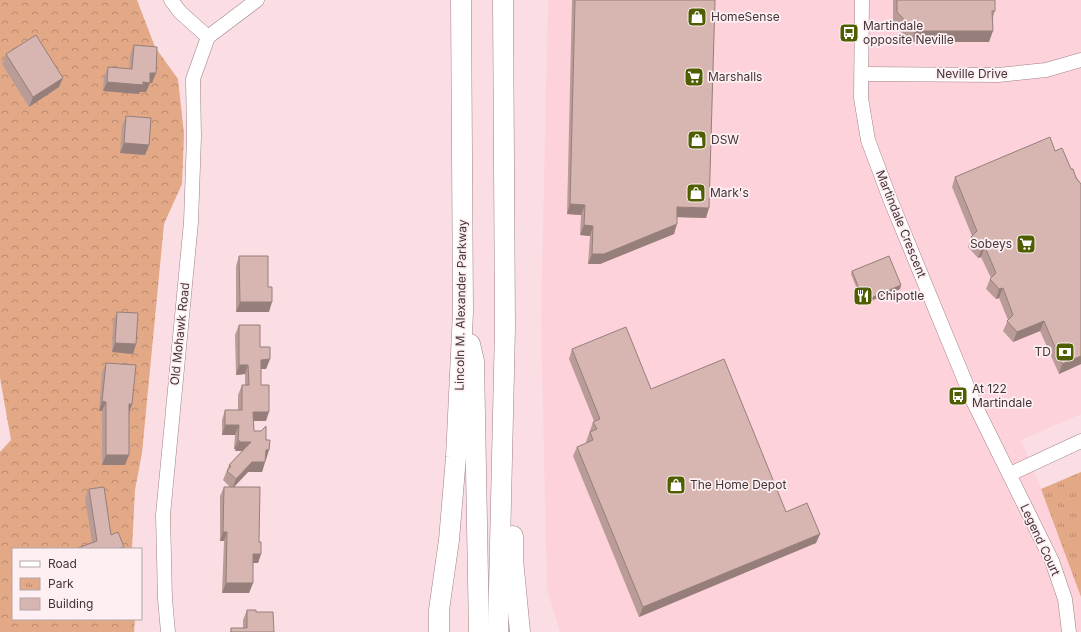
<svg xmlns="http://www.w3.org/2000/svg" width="1081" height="632" viewBox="0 0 1081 632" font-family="Inter,sans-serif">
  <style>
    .built { fill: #fed2db }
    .forest { fill: url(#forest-crowns) }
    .park { fill: url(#park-tufts) }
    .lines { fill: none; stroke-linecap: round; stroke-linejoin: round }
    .minor-casing { stroke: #9f8086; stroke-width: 15 }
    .highway-casing { stroke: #9f8086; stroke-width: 21 }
    .minor { stroke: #fff; stroke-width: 14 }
    .highway { stroke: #fff; stroke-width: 20 }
    .wall { fill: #b99c97 }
    .shaded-wall { fill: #967f7b }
    .building { fill: #d7b5b0; stroke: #967f7b }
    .labels { text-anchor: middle; stroke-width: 3.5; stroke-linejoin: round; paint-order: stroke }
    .poi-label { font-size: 12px; fill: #423437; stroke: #fef0f2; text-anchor: start }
    .street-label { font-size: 12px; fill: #423437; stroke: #fef0f2 }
  </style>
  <defs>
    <pattern id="forest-crowns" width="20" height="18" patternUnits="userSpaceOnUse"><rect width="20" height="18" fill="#e3a987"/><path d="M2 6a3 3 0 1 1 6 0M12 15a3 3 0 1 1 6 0" fill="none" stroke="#ba8a6f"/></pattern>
    <pattern id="park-tufts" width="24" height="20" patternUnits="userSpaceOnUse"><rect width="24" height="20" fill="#e3a987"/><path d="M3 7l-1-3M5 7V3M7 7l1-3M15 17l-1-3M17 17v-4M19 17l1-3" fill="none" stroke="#ba8a6f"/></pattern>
  </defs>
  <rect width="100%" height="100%" fill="#fadee4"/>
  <path class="built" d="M548 0H1081V414L1021 440 1041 489 1081 597V632H560L547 589 541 320Z"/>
  <path class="forest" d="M0 0H137L155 47 178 79 184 134 182 184 164 224 142 453 135 490 132 549H13V619H135L134 632H0V452L11 440 0 378Z"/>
  <path class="park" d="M1081 472V597L1041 489Z"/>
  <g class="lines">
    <g class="minor-casing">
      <g id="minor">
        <path d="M171 0 180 12 208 37"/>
        <path d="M862 0 861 98 868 140 890 199 974 403 1052 561 1065 599 1069 632"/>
        <path d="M862 74 998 75 1046 70 1081 60"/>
        <path d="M1010 474 1081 441"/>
        <path d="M168 632 165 599 163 515 191 222 194 137 193 79 208 37 257 0"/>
      </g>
    </g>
    <g class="highway-casing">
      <g id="highway">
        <path d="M470 344 474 361 479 632"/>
        <path d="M513 536V559L520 632"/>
        <path d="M439 632V610L449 540 456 457 463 312 461 0"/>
        <path d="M498 632 505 328 503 0"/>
      </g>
    </g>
    <use href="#minor" class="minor"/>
    <use href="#highway" class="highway"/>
  </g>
  <g class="wall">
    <path d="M572 0H715L706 218 677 217 674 234 600 264H588L590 236 580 235 581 215 567 214Z"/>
    <path d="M893 0H995V11L993 17 989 42H911L893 24Z"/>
    <path d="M134 45 156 73 152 83H150L146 92H140L139 94 103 91 104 76 108 67 129 69 130 55Z"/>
    <path d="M6 54 59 87 29 107 2 64Z"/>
    <path d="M126 116 149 145 145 155 120 153 122 126Z"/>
    <path d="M1055 151 1071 169 1081 184V364L1059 374 1040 331 1013 342 1003 331 1008 320 999 298 996 299 986 289 990 279 991 278 981 257 978 258 968 247 972 236 952 187 955 177Z"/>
    <path d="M239 256 268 287 269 312H236V266Z"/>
    <path d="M852 271 901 285 900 289 863 304 851 274Z"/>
    <path d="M117 312 136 344 133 354 112 352 113 322Z"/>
    <path d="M239 325 260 347 270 359 266 369H261V385L266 421H254V431L266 440 265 462 262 472H248L234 487 259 542 261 554 258 563H253V583L249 593H222L224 541H220V496L224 487H230L223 480 229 465 242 451H235L236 449H234L235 435H222V420L225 410H238V395L242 385H245V374L236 375 235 335Z"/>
    <path d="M572 349 651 389 786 512 820 534 816 543 639 617 573 456 577 447 587 443 586 442 593 422 594 421 569 359Z"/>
    <path d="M106 363 129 413V455L125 465H102V411H99L102 372Z"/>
    <path d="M89 489 111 535 124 547 123 549H75L92 542 85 498Z"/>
    <path d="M247 610 256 612 274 632H230L231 628H243V620Z"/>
  </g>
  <g class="shaded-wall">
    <path d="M915 31H993L989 42H911Z"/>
    <path d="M150 73H156L152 83 147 82Z"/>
    <path d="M63 78 59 87 29 107 33 97Z"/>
    <path d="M107 82H143L150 83 146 92H140L139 94 103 91Z"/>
    <path d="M124 143 149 145 145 155 120 153Z"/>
    <path d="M570 204 585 205 581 215 567 214Z"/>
    <path d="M677 207 709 208 706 218 674 217Z"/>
    <path d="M677 224 674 234 600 264H588L592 254Z"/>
    <path d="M584 225 593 226 590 236 580 235Z"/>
    <path d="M985 247 981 257 978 258 982 248Z"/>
    <path d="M901 285 900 289 863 304 864 301Z"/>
    <path d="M1003 288 999 298 996 299 999 289Z"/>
    <path d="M240 302H272L269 312H236Z"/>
    <path d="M1044 321 1040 331 1013 342 1017 332Z"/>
    <path d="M115 343 136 344 133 354 112 352Z"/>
    <path d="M1081 356V364L1059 374 1062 364Z"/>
    <path d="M270 359 266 369H257L261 360Z"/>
    <path d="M239 365H248L245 374 236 375Z"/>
    <path d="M102 401 106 402 102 411H99Z"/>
    <path d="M129 404H132L129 414Z"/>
    <path d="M253 412H269L266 421H250Z"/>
    <path d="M225 425H239L235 435H222Z"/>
    <path d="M238 440H239L236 449H234Z"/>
    <path d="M239 442H251L248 451H235Z"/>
    <path d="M266 450H269L266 460H262Z"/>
    <path d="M106 455H129L125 465H102Z"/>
    <path d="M252 462H265L262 472H248L232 489 236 479Z"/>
    <path d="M223 532H227L224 541H220Z"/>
    <path d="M820 534 816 543 639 617 643 607Z"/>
    <path d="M253 554H261L258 563H249Z"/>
    <path d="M226 583H253L249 593H222Z"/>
  </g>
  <g class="building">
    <path d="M575 0H715L709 208 677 207V224L604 254H592L593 226 584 225 585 205 570 204Z"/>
    <path d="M897 0H995V11H992L993 31H915L897 12Z"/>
    <path d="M36 35 63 78 33 97 6 54Z"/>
    <path d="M134 45 157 47 156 73H150V83L143 82V85L107 82 108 67 132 69Z"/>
    <path d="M126 116 151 118 149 145 124 143Z"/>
    <path d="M1050 137 1055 151 1062 148 1071 169H1073L1076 178 1081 184V356L1062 364 1044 321 1017 332 1007 321 1013 315 1003 288 999 289 990 279 996 273 985 247 982 248 971 237 977 231 955 177Z"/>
    <path d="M239 256H268V287H272V302H240Z"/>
    <path d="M889 256 901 285 864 301 852 271Z"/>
    <path d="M117 312 138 313 136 344 115 343Z"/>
    <path d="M239 325H260V347H270V359L261 360V385H269V412H253L254 431H261L266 426V440H270L269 450H266L265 462H252L236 479 227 471 231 466 229 465 251 442H239V440H238L239 425H225V410H242V385H249L248 365H239Z"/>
    <path d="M626 327 651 389 724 359 786 512 807 503 820 534 643 607 577 447 593 440 590 432 597 429 593 422 600 419 572 349Z"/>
    <path d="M106 363 136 365 132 404H129V455H106V402L102 401Z"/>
    <path d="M104 487 111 535 118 532 124 547 118 549H75L97 541 89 489Z"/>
    <path d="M224 487H260L259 542H261V554H253V583H226L227 532H223Z"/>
    <path d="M247 610H256V612H273L274 632H231V628H247Z"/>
  </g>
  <defs>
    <g id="shop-square" transform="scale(1)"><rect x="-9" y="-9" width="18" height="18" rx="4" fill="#4e5e00" stroke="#fef0f2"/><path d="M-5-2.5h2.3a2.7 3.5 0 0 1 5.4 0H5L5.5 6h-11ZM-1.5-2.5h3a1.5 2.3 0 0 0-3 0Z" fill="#fff"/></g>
    <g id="bus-square" transform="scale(1)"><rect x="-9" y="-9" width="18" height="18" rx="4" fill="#4e5e00" stroke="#fef0f2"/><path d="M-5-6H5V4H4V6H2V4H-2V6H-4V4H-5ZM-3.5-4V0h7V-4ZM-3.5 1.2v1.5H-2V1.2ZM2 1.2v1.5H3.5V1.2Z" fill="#fff"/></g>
    <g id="supermarket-square" transform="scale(1)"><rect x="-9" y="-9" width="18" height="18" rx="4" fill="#4e5e00" stroke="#fef0f2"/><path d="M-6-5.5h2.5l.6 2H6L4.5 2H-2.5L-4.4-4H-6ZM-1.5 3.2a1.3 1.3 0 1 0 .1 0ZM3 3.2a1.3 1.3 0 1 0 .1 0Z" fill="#fff"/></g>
    <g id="restaurant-square" transform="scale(1)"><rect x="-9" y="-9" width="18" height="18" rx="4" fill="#4e5e00" stroke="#fef0f2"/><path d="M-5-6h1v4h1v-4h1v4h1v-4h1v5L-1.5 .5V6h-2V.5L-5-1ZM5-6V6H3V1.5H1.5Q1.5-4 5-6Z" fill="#fff"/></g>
    <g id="bank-square" transform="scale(1)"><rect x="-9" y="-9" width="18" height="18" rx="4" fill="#4e5e00" stroke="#fef0f2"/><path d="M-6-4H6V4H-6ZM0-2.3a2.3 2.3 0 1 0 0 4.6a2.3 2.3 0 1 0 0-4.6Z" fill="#fff"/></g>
  </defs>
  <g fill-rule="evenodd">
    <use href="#shop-square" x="697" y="17"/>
    <use href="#bus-square" x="849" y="33"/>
    <use href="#supermarket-square" x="694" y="77"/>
    <use href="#shop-square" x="697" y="140"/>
    <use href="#shop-square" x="696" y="193"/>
    <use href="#supermarket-square" x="1026" y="244"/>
    <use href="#restaurant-square" x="863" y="296"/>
    <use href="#bank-square" x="1065" y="352"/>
    <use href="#bus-square" x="958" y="396"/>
    <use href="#shop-square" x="676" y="485"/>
  </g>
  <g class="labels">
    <g class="poi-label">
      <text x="711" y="21">HomeSense</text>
      <text x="863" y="30">Martindale<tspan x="863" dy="14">opposite Neville</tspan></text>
      <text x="708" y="81">Marshalls</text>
      <text x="711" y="144">DSW</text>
      <text x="710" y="197">Mark's</text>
      <text x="1012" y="248" text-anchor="end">Sobeys</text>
      <text x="877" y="300">Chipotle</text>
      <text x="1051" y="356" text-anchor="end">TD</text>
      <text x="972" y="393">At 122<tspan x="972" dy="14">Martindale</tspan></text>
      <text x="690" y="489">The Home Depot</text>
    </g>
    <g class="street-label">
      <text x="972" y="78">Neville Drive</text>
      <text transform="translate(901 224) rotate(68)" y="4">Martindale Crescent</text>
      <text transform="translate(461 305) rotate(-89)" y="4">Lincoln M. Alexander Parkway</text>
      <text transform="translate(180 334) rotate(-84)" y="4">Old Mohawk Road</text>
      <text transform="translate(1040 540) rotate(65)" y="4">Legend Court</text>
    </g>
  </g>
  <rect x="12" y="548" width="130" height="72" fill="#fef0f2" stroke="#b3a5a7"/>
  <rect x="20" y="561" width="20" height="6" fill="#ffffff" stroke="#b3a5a7"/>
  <text x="48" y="568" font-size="12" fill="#423437">Road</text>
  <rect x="20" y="578" width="20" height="12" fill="url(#park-tufts)" stroke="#b3a5a7"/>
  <text x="48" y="588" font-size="12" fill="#423437">Park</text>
  <rect x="20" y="598" width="20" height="12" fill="#d7b5b0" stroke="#b3a5a7"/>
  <text x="48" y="608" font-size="12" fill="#423437">Building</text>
</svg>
